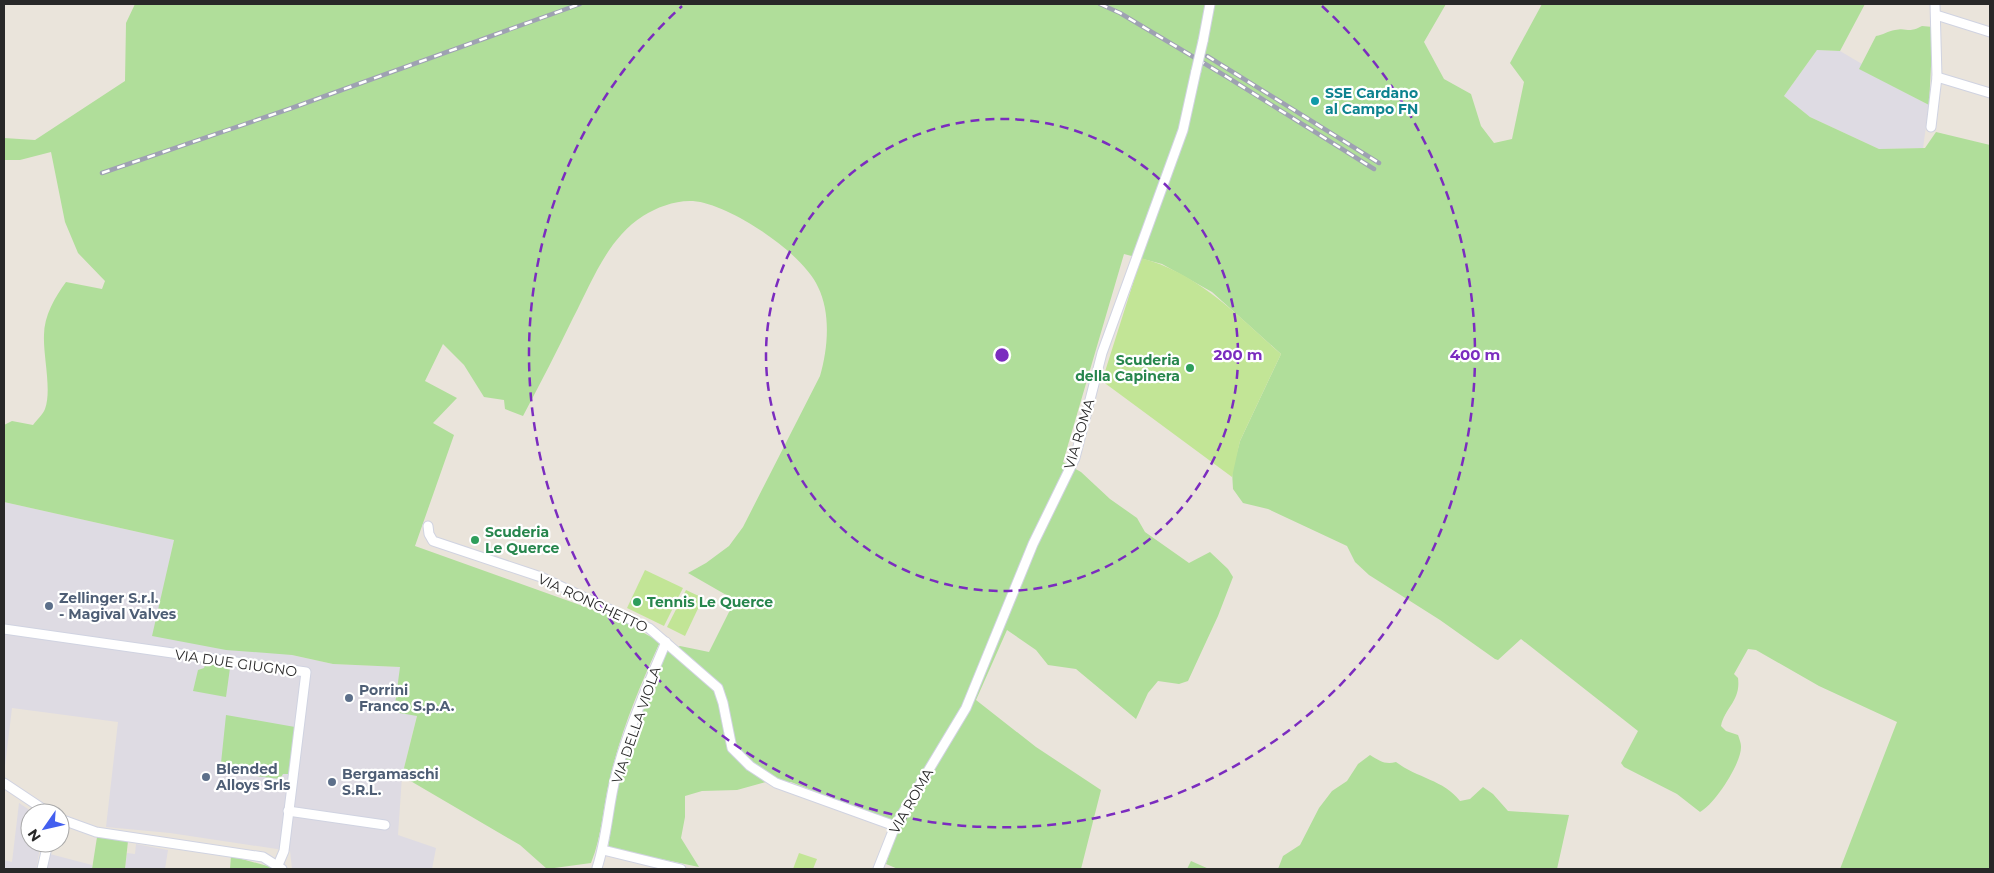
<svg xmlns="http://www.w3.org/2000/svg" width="1994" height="873" viewBox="0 0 1994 873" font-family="Montserrat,sans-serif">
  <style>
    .industrial { fill: #dedbe3 }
    .green { fill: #b0de9a }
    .pitch { fill: #c2e596 }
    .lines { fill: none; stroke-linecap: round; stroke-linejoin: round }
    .minor-casing { stroke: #d0d3e1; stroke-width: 11 }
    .minor { stroke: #fff; stroke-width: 9 }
    .rail-casing { stroke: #9ea1b2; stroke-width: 4.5 }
    .rail { stroke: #fff; stroke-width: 2.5; stroke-dasharray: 8; stroke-linecap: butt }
    .minor-bridge-casing { stroke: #d0d3e1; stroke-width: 11; stroke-linecap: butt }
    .minor-bridge { stroke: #fff; stroke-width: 9 }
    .ring { fill: none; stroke: #7b2cbf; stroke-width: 2.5; stroke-dasharray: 9 6 }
    .culture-dot { fill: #0f9aa8; stroke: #fff; stroke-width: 2 }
    .leisure-dot { fill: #2e9e5b; stroke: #fff; stroke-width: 2 }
    .service-dot { fill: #5c6f8a; stroke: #fff; stroke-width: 2 }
    .labels { text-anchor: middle; stroke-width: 4.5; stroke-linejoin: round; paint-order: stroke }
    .culture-label { font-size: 14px; font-weight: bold; fill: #0d838f; stroke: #fff; text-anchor: start }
    .leisure-label { font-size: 14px; font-weight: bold; fill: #27864d; stroke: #fff; text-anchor: start }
    .street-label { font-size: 14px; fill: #282828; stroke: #fff }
    .service-label { font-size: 14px; font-weight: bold; fill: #4e5e75; stroke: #fff; text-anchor: start }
    .centre { fill: #7b2cbf; stroke: #fff; stroke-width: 2.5 }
    .ring-label { font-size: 15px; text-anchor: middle; font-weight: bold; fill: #7b2cbf; stroke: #fff; stroke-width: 4.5; stroke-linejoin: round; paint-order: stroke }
  </style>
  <rect width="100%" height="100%" fill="#eae4db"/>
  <g class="industrial">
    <path d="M1817 50 1840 51 1862 64 1860 69 1929 105 1923 148 1879 149 1810 117 1784 96Z"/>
    <path d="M4 502 174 540 153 636 292 655 333 664 401 667 395 712 417 715 402 776 398 835 436 848 432 869H292L290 851 170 833 106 827 118 722 12 708 4 774Z"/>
    <path d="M19 803 34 813H30V843H41L36 869H4V860L12 862Z"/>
    <path d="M136 844 168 850 165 869H125L127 853 135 854Z"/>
    <path d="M50 854 92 865V869H47Z"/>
  </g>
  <g class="green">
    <path d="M135 4H1446L1424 42 1444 79 1471 94 1481 126 1494 143 1512 139 1524 82 1510 63 1542 4H1865L1840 51 1817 50 1784 96 1810 117 1879 149 1925 148 1936 132 1990 145V869H1840L1897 722 1819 686 1756 650 1748 649 1734 674 1738 678C1741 701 1725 707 1721 726L1726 731 1738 735C1739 738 1741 743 1741 746 1742 763 1714 805 1700 812L1677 794 1624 767 1621 763 1638 731 1521 639 1498 660 1495 659 1440 620 1369 575 1355 562 1347 546 1268 509 1243 503 1233 489 1232 471 1240 441 1281 354 1212 292 1162 264 1124 254 1063 462 1081 472 1110 499 1137 518 1145 532 1189 563 1210 552 1228 569 1233 577 1218 616 1188 681 1179 684 1158 681 1148 693 1136 719 1076 669 1048 665 1036 650 1007 630 976 700 1036 747 1101 790 1081 869H898L886 864 899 825 791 782H766L737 790 702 791 685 796V817L681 838 699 867 608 848 619 777 663 654 680 646 709 652 735 600 688 573 706 563 729 546 743 527 820 376C828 349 831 313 818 287 803 253 730 204 693 201 676 200 657 207 643 216 607 239 592 282 573 318 557 351 540 384 523 416L505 409 504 400 484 397 464 365 443 344 425 381 457 398 433 423 454 435 415 546 619 619 660 642C640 685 621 731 610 778 603 806 602 836 591 863L547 869 520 845 402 776 417 716 394 712 400 667 333 664 292 655 226 650 152 636 174 540 4 502V425L12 421 33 425C37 420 43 414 45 409 52 390 43 356 44 335 44 316 55 297 66 282L102 289 105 281 78 253 65 222 51 152 20 160H4V138L35 140 125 81 126 23Z"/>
    <path d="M1922 26 1933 27 1929 105 1859 69 1876 36C1883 35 1888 31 1895 30 1908 27 1907 34 1922 26Z"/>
    <path d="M206 663 230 668 226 697 193 691 198 670 204 668Z"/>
    <path d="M226 715 295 727 289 774H283L280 779 232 773V767L221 763Z"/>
    <path d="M1370 755C1380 761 1385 765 1396 762 1417 778 1444 780 1460 801L1470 799 1483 787 1493 794 1508 811 1569 815 1557 869H1278L1283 856 1300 845 1319 808 1332 791 1347 781 1358 764Z"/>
    <path d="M97 837 128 841 125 869H92Z"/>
    <path d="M231 856 271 867 273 869H230Z"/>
    <path d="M1191 861 1209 869H1187Z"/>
  </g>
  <g class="pitch">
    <path d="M1141 258C1198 273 1238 316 1281 354L1240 441 1232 477 1102 381Z"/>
    <path d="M645 570 683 588 664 626 627 608Z"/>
    <path d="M686 590 703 598 685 636 667 627Z"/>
    <path d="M799 853 817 859 813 869H793Z"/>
  </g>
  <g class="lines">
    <g class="minor-casing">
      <g id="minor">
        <path d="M1936 15 1990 32"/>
        <path d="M1203 41 1210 4"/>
        <path d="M1937 77 1990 93"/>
        <path d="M1931 127 1937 77 1935 4"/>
        <path d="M428 526 429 534 433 541 541 577 649 628 718 688 723 703 732 748 750 766 776 783 895 826"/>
        <path d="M4 629 306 672 284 851 278 865"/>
        <path d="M4 783 49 813"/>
        <path d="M288 811 385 825"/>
        <path d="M60 819 96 832 263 857 282 869"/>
        <path d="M603 850 681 869"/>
        <path d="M597 868C607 838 608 806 616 775 628 729 648 685 666 642"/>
        <path d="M42 869 48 843"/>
        <path d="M878 869 895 826 966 708 1033 544 1075 458 1102 353 1183 130 1196 71"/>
      </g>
    </g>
    <use href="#minor" class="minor"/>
    <g class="rail-casing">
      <g id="rail">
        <path d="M1100 4 1120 13 1227 77 1374 169"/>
        <path d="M1207 56 1379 163"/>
        <path d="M102 173 289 109 580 4"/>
      </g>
    </g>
    <use href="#rail" class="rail"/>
    <g class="minor-bridge-casing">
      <path id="minor-bridge" d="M1196 71 1203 41"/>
    </g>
    <use href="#minor-bridge" class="minor-bridge"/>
  </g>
  <g class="ring">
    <circle cx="1002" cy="355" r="236"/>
    <path d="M1322 6A473 473 0 1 1 682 6"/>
  </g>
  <circle class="culture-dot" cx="1315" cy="101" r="5"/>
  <g class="leisure-dot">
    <circle cx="1190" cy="368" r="5"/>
    <circle cx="475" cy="540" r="5"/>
    <circle cx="637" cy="602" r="5"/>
  </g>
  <g class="service-dot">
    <circle cx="49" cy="606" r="5"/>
    <circle cx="349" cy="698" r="5"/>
    <circle cx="206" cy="777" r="5"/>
    <circle cx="332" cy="782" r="5"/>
  </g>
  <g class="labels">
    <g class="culture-label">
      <text x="1325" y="98">SSE Cardano<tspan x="1325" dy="16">al Campo FN</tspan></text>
    </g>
    <g class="leisure-label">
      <text x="1180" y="365" text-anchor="end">Scuderia<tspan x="1180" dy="16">della Capinera</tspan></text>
      <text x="485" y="537">Scuderia<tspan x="485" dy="16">Le Querce</tspan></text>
      <text x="647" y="607">Tennis Le Querce</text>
    </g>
    <g class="street-label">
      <text transform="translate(1079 434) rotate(-73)" y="5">VIA ROMA</text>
      <text transform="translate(593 603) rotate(25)" y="5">VIA RONCHETTO</text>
      <text transform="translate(236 663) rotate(8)" y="5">VIA DUE GIUGNO</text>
      <text transform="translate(636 725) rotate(-71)" y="5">VIA DELLA VIOLA</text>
      <text transform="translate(911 801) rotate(-60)" y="5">VIA ROMA</text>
    </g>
    <g class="service-label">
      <text x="59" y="603">Zellinger S.r.l.<tspan x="59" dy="16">- Magival Valves</tspan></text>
      <text x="359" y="695">Porrini<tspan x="359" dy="16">Franco S.p.A.</tspan></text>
      <text x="216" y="774">Blended<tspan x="216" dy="16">Alloys Srls</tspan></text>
      <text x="342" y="779">Bergamaschi<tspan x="342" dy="16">S.R.L.</tspan></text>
    </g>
  </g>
  <circle cx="1002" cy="355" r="8" class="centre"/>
  <g class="ring-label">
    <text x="1238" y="360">200 m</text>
    <text x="1475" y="360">400 m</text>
  </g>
  <rect width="1994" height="873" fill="none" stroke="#282828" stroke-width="10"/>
  <g transform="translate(45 828) rotate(236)"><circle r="24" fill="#ffffff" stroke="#a9a9a9"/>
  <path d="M0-4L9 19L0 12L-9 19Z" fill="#435fef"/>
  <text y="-8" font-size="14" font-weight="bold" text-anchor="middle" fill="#282828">N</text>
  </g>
</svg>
